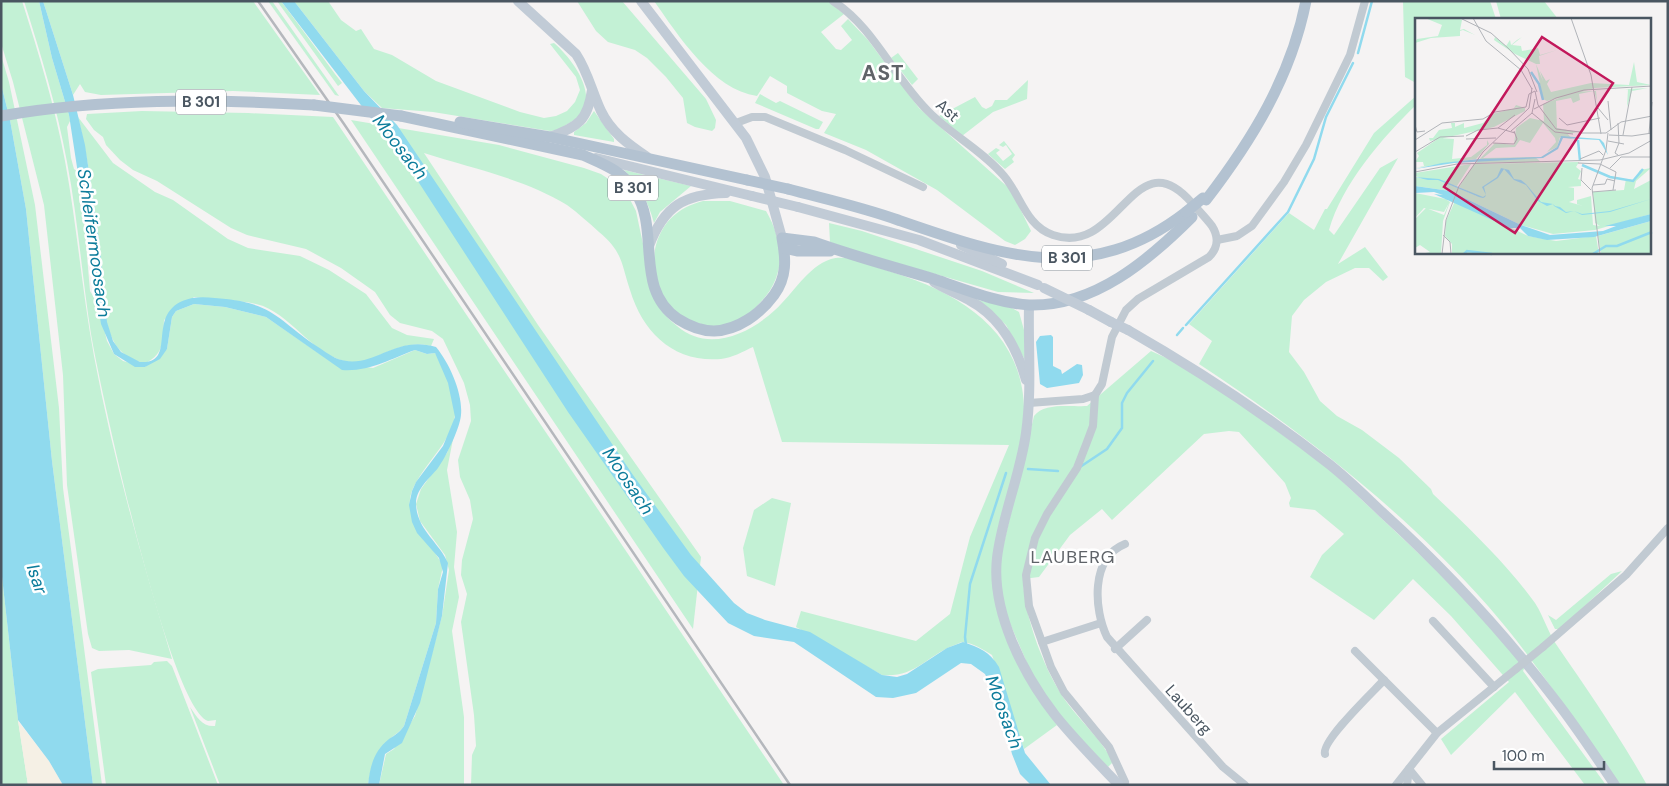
<svg xmlns="http://www.w3.org/2000/svg" width="1669" height="786" viewBox="0 0 1669 786" font-family="'DM Sans',sans-serif">
  <style>
    .green { fill: #c3f1d5 }
    .sand { fill: #f5f0e5 }
    .water { fill: #90daee }
    .lines { fill: none; stroke-linecap: round; stroke-linejoin: round }
    .stream { stroke: #90daee; stroke-width: 2.5 }
    .street { stroke: #c1cad2; stroke-width: 8 }
    .secondary { stroke: #c1cbd6; stroke-width: 10 }
    .primary { stroke: #b3c2d1; stroke-width: 11 }
    .rail { stroke: #b5b8bd; stroke-width: 2.5 }
    .street-bridge { stroke: #c1cad2; stroke-width: 8 }
    .secondary-bridge { stroke: #c1cbd6; stroke-width: 10 }
    .primary-bridge { stroke: #b3c2d1; stroke-width: 11 }
    .labels { text-anchor: middle; stroke-width: 5; stroke-linejoin: round; paint-order: stroke }
    .shield { fill: #fff; stroke: #808990; stroke-width: 1 }
    .shield-label { font-size: 15px; font-weight: bold; fill: #4a5661 }
    .street-label { font-size: 16px; fill: #4a5661; stroke: #fff }
    .water-label { font-size: 18px; font-style: italic; fill: #0c7c9b; stroke: #fff }
    .neighbourhood-label { font-size: 18px; letter-spacing: 1px; fill: #5f6368; stroke: #fff }
    .district-label { font-size: 21px; font-weight: bold; letter-spacing: 1px; fill: #5f6368; stroke: #fff }
    .inset-river { fill: none; stroke: #90daee; stroke-width: 2.5 }
    .inset-road { fill: none; stroke: #b1b4b9; stroke-width: 1 }
    .view { fill: #c2185b; fill-opacity: 0.15; stroke: #c2185b; stroke-width: 2.5 }
    .inset-edge { fill: none; stroke: #4a5661; stroke-width: 2.5 }
  </style>
  <rect width="100%" height="100%" fill="#f5f3f3"/>
  <g class="green">
    <path d="M1 1H22C39 54 55 107 65 161 77 226 82 291 94 356 113 459 142 559 172 659L129 650 99 651 92 648 88 634 67 485 63 375 44 205 13 82 1 43Z"/>
    <path d="M24 1H39L52 58 69 115 70 121 67 127 71 158 74 169 78 172 82 197 79 199 84 221 90 291 98 304 107 341 114 354 123 361 145 367 167 349 172 317 176 311 194 304 225 307 266 317 333 363 373 368 415 350 427 354 435 353C442 362 447 377 450 388 452 396 456 406 455 415 452 447 406 478 410 506 412 524 435 550 443 566L438 589 436 623 404 726C400 732 395 734 390 739 377 750 370 768 368 785H220L190 707C197 717 202 727 215 726L216 720 208 721C169 707 100 387 91 334 82 277 78 219 67 162 57 107 41 55 24 1Z"/>
    <path d="M43 1H253L320 95 233 91 101 95 85 92 80 84 73 95Z"/>
    <path d="M268 1H272L339 96 335 95Z"/>
    <path d="M277 1H281L335 74 342 83 338 86Z"/>
    <path d="M294 1H328L341 20 356 31 361 29 374 49 392 55 436 81 520 112 544 118 556 116 567 111 575 102 580 90 576 77 550 44 554 43C574 60 605 103 571 122 564 126 558 131 550 131L433 112 382 108 364 91Z"/>
    <path d="M577 1H622L706 99 716 120 715 128 712 131 695 127 687 123 683 98 666 77 647 58 635 50 608 42 596 31Z"/>
    <path d="M654 1 830 2 844 14 821 32 836 49 841 50 852 40 841 26 848 19 868 40 919 108 1011 190 1031 231 1025 239 1015 245 1005 241 937 190 866 150 824 133 836 114 822 111 787 93V86L770 76 757 96C713 90 678 35 654 1Z"/>
    <path d="M1403 1H1490L1496 19H1416V83L1405 77Z"/>
    <path d="M1496 1H1544L1558 19H1501Z"/>
    <path d="M898 53 918 79 912 85 891 58Z"/>
    <path d="M1 55 9 82 35 205 59 408 63 488 102 785H93L52 461 26 209 10 120 1 84Z"/>
    <path d="M1028 80 1027 99 993 112 962 136 939 116 975 97 982 107 986 109 992 106 995 100H1007Z"/>
    <path d="M760 94 776 103 780 101 823 122 819 129H816L755 103Z"/>
    <path d="M1416 96V105C1382 138 1342 184 1329 230L1334 235 1380 168 1398 158 1338 264 1365 247 1388 277 1383 281 1369 268H1355L1326 282 1304 300 1292 316 1289 352 1304 372 1320 401 1337 416 1362 430 1399 458 1431 489 1433 494C1469 528 1506 563 1535 603 1544 617 1548 633 1558 647 1589 692 1620 737 1647 785H1620C1577 725 1536 661 1488 606 1404 511 1304 433 1199 364L1212 341 1189 324 1289 213 1314 230 1325 209H1327L1374 133Z"/>
    <path d="M142 111 248 113 333 117 784 785H471L472 755 476 746 474 715 461 622 467 594 461 575 462 560 473 519 470 500 460 477 458 460 471 421 470 405 464 383 443 339 432 331 400 323 390 315 375 292 341 268 306 249 247 235 231 228 157 181 133 170 120 160 106 145 103 137 94 130 86 119 87 114Z"/>
    <path d="M594 111 614 139V142L574 135V132L586 123Z"/>
    <path d="M78 117 113 163 155 192 173 200 228 239 248 248 300 256 329 270 366 294 392 328 407 335 434 339 431 346C396 338 373 366 350 362 314 357 295 319 263 306 247 300 212 300 194 297L164 320C163 339 165 353 146 363 133 362 119 353 113 340 100 314 102 272 99 242 94 201 88 158 78 117Z"/>
    <path d="M351 120 499 145 584 168 601 174 625 190 636 211C641 235 646 258 652 281 654 289 655 300 659 307 663 314 671 321 677 326 708 353 749 334 775 310 793 294 807 267 831 259 846 254 868 264 882 269 958 291 1028 331 1024 420L995 586 1036 694 1057 725 1024 749 992 655C984 650 973 643 963 642 960 642 956 645 952 646 926 657 914 678 882 675L796 627 801 611 916 641 950 614 970 537 1009 445 782 442 753 347C744 351 732 358 721 359 674 363 643 333 630 290 621 263 623 252 599 232 589 223 578 213 567 205 525 179 471 168 424 153L538 325 701 557 693 629Z"/>
    <path d="M1004 141 1015 155 1012 159 1014 162 1005 169 988 154 996 148 1000 150 996 153 1003 161 1012 154 1006 145 1003 147 999 145Z"/>
    <path d="M624 170 691 186 660 212 654 223C648 201 640 186 624 170Z"/>
    <path d="M703 201H730L766 211C786 246 786 278 756 307 746 317 730 327 716 328 710 328 703 324 698 323 692 321 685 320 679 317 661 307 650 264 656 245 663 221 679 207 703 201Z"/>
    <path d="M829 223 862 231 982 271 1034 293 998 292 855 251 830 242Z"/>
    <path d="M978 300 1012 308 1019 312 1024 330 1025 360 1006 325Z"/>
    <path d="M1151 351 1182 365 1216 386 1328 468 1465 597 1525 667 1523 671 1606 785H1585L1515 692 1451 755 1441 739 1509 682 1451 616 1413 579 1374 620 1310 577 1322 555 1344 534 1315 510 1290 507 1289 503 1291 498 1285 483 1239 432 1229 431 1204 434 1112 520 1102 509 1070 535 1039 577 1023 579C1024 617 1045 673 1068 704 1083 724 1101 739 1113 762L1108 767 1058 715 1033 677 1000 600 998 568 1034 416C1044 402 1071 407 1087 406Z"/>
    <path d="M454 434 447 470 457 532 454 567 459 597 452 631 464 717V785H379L386 754 394 749 415 716 442 616 449 570 445 555 420 521 416 504 421 489 447 453Z"/>
    <path d="M772 498 791 503 775 586 747 576 743 548 754 510Z"/>
    <path d="M1 568 18 720 28 785H1Z"/>
    <path d="M1622 571 1560 629H1555L1548 615 1556 620 1611 574Z"/>
    <path d="M167 661 172 666 218 785H106L91 672 98 669 151 665 154 662Z"/>
  </g>
  <path class="sand" d="M18 721 49 761 63 785H28Z"/>
  <g class="water">
    <path d="M39 1H43L73 95 85 145 99 239 107 322 113 341 121 352 140 362C181 365 141 309 192 298 203 296 216 298 226 299 273 304 280 321 315 345 322 349 330 356 338 359 373 371 394 334 436 347 450 364 463 394 461 415 460 428 446 457 438 468 430 478 416 489 416 503 416 529 439 542 448 563L442 616 420 703 402 743 385 754 379 785H368C370 766 374 751 389 739 395 735 400 732 404 726L436 623 438 589 443 572 439 558 417 533 412 522 409 505 412 491 416 482 443 446 455 417 448 383 435 353 427 354 415 350C390 359 369 372 342 370L266 317 225 307 194 304 176 311 172 317 167 349 160 359 145 367H135L114 354 101 324 69 115 52 58Z"/>
    <path d="M281 1H294L364 91 397 125 633 475 691 555 734 603 747 613 765 620 810 632 882 675 897 677 907 674 947 648 963 642C979 647 990 652 999 667L1025 753 1051 785H1031L1020 774 1012 754 999 704 985 674 971 664 961 663 916 693 893 698 876 697 794 642 754 636 728 623 684 576 664 549 568 412 410 169Z"/>
    <path d="M1 84 10 120 26 209 52 461 93 785H63L49 761 18 720 1 568Z"/>
    <path d="M1051 335 1053 337V366L1061 370 1062 374 1077 364 1082 365 1083 375 1079 383 1047 388 1040 384 1036 342 1040 336Z"/>
  </g>
  <g class="lines">
    <g class="stream">
      <path d="M1358 53 1372 1"/>
      <path d="M1186 325 1288 212 1314 159 1326 117 1353 63"/>
      <path d="M1177 335 1183 328"/>
      <path d="M1080 467 1107 449 1122 428V403L1127 393 1153 361"/>
      <path d="M1028 469 1058 471"/>
      <path d="M966 645 965 637 970 584 1006 473"/>
    </g>
    <g class="street">
      <path d="M833 1C874 27 894 78 929 112 952 135 983 151 1004 176 1021 196 1026 226 1053 235 1119 258 1134 136 1192 203 1199 211 1206 218 1212 226 1219 237 1218 248 1209 257L1138 299 1126 310 1112 337 1102 384 1095 395 1083 399 1029 403"/>
      <path d="M736 123 752 117H765L845 150 923 187"/>
      <path d="M1217 240 1237 236 1252 226 1284 182 1306 145 1350 55 1365 1"/>
      <path d="M1095 395 1093 426 1087 442 1077 468 1047 514 1035 538 1026 575 1029 606 1051 667 1064 692 1109 747 1125 782"/>
      <path d="M1125 544C1090 558 1094 610 1107 637L1223 767 1245 785"/>
      <path d="M1433 621 1494 687"/>
      <path d="M1042 642 1101 623"/>
      <path d="M1543 647 1626 575 1668 528"/>
      <path d="M1115 649 1147 620"/>
      <path d="M1355 651 1437 733"/>
      <path d="M1325 754C1321 741 1374 691 1384 680"/>
      <path d="M1409 769 1422 785"/>
      <path d="M1396 785 1437 733 1516 669"/>
      <path d="M1407 785 1409 769"/>
    </g>
    <g class="secondary">
      <path d="M518 1 576 54C588 72 592 92 601 111 611 132 628 144 647 157"/>
      <path d="M641 1 746 138 765 177 782 238"/>
      <path d="M550 137C578 127 588 120 592 90"/>
      <path d="M596 158 752 196"/>
      <path d="M798 207 919 240 1038 285"/>
      <path d="M961 245 1002 264"/>
      <path d="M649 246C664 206 684 194 726 193"/>
      <path d="M934 282C945 289 957 293 969 300 999 316 1017 347 1026 380"/>
      <path d="M1029 305C1028 347 1032 391 1026 433 1020 476 1002 516 997 558 991 611 1023 674 1055 715 1074 739 1097 762 1119 785"/>
      <path d="M1089 310 1111 322"/>
      <path d="M1128 330C1198 370 1265 414 1329 464 1348 479 1365 496 1382 512 1446 570 1504 633 1556 701 1577 728 1596 757 1615 785"/>
    </g>
    <g class="primary">
      <path d="M1 116C104 98 210 99 314 105"/>
      <path d="M401 116 583 155C603 164 623 171 635 191 661 231 633 288 678 319 689 326 701 331 714 331 738 330 760 314 774 295 787 277 786 259 782 238L814 242C853 256 894 267 934 279 964 289 997 303 1029 305 1094 307 1149 260 1192 217"/>
      <path d="M460 122 550 137 747 180"/>
      <path d="M788 189C825 199 862 207 898 220 1002 256 1089 287 1186 212"/>
      <path d="M1206 200C1252 140 1291 77 1306 1"/>
      <path d="M784 248 798 251H830"/>
    </g>
    <path class="rail" d="M258 1 344 124 790 785"/>
    <path class="street-bridge" d="M1516 669 1543 647"/>
    <g class="secondary-bridge">
      <path d="M752 196 798 207"/>
      <path d="M1044 288 1089 310"/>
      <path d="M1111 322 1128 330"/>
    </g>
    <g class="primary-bridge">
      <path d="M314 105 401 116"/>
      <path d="M747 180 788 189"/>
      <path d="M1186 212 1203 198"/>
    </g>
  </g>
  <g class="labels">
    <g class="shield">
      <rect x="176" y="89.5" width="50" height="25" rx="4"/>
      <rect x="608" y="175.5" width="50" height="25" rx="4"/>
      <rect x="1042" y="245.5" width="50" height="25" rx="4"/>
    </g>
    <g class="shield-label">
      <text x="201" y="107">B 301</text>
      <text x="633" y="193">B 301</text>
      <text x="1067" y="263">B 301</text>
    </g>
    <g class="street-label">
      <text transform="translate(948 110) rotate(41)" y="6">Ast</text>
      <text transform="translate(1189 709) rotate(48)" y="6">Lauberg</text>
    </g>
    <g class="water-label">
      <text transform="translate(400 147) rotate(52)" y="6">Moosach</text>
      <text transform="translate(94 243) rotate(82)" y="6">Schleifermoosach</text>
      <text transform="translate(628 481) rotate(56)" y="6">Moosach</text>
      <text transform="translate(37 579) rotate(71)" y="6">Isar</text>
      <text transform="translate(1004 712) rotate(70)" y="6">Moosach</text>
    </g>
    <g class="neighbourhood-label">
      <text x="1073" y="563">LAUBERG</text>
    </g>
    <g class="district-label">
      <text x="883" y="80">AST</text>
    </g>
  </g>
  <g transform="translate(1415 18)">
    <rect width="236" height="236" fill="#f5f3f3"/>
    <path d="M10 0H43L47 2 45 12 49 11 60 17 48 12 45 13V18L16 20 0 25 2 21 23 18 27 7ZM80 19 91 28 95 22 96 27 102 22 107 19 97 27 106 28 107 33 123 30 125 37 142 32 124 38 125 46H121L128 63 125 53 131 63 135 61 132 66 136 74 176 65 214 67 219 44 222 64 236 67 180 70 132 83 128 81 121 46 100 36 79 22ZM233 70 217 73 212 89 213 71 181 73 182 83 179 73 164 76 165 82 158 85 156 80 141 83 142 110 163 114 153 116 157 121 145 119 142 129 132 134 141 124 140 120 128 105 115 125 105 122 100 129 81 130 68 140 120 139 126 144 61 145 80 125 99 127 101 110 115 100 129 103 128 86 160 74ZM101 87 110 90V93L79 109 15 123 14 120H18L24 112 37 110 36 105H40V109L49 105V110L68 105 77 96 105 89 99 90ZM24 120 39 121 37 141 56 139 72 127V122L74 126 61 141 0 150 9 148 8 144H0L4 138 2 135ZM164 144 161 149 166 153 163 161 166 162V168L153 169 159 170V182L154 184 168 188 162 186V182L176 178 178 207 185 208 180 205 178 174 209 172 211 161 220 162 225 152 236 150 221 163 219 171 236 162V196L180 212 138 216 106 207 35 173 0 168V159L9 161 0 158V155L56 146 42 168 36 167 62 178 44 169 59 146ZM0 175 36 182H32L35 184 28 203 26 236H6L15 234 5 227 0 230V201L11 190 29 197 34 185 29 194 9 190 0 200ZM40 183 113 218 141 223 181 218 184 236H37V226L30 218 31 203ZM236 203V236H186L183 218Z" fill="#c3f1d5"/>
    <path d="M146 118 185 121 189 125 193 137 184 122 148 120 143 131 128 140 39 145 0 151 27 145 64 141 126 139 142 129ZM86 150 94 152 99 161 106 162 111 166 126 184 138 186 140 188 145 189 151 194 159 193 167 196 195 193 236 181 195 194 167 197 159 193 151 195 139 188 138 186 132 188 123 183 111 167 99 162 89 151 83 160 69 169 71 177 70 179 68 180 64 179 23 162H13L0 159 24 161 68 179 71 177 67 169 82 159ZM0 168 35 173 106 207 135 217 188 213 201 208H190L236 196V203L179 219 132 222 113 218 105 210H95L19 176 28 177 19 174 0 175Z" fill="#90daee"/>
    <path class="inset-river" d="M116 54 124 66 128 82M163 122 165 143M167 147 195 159 218 163 228 151M49 236 52 233 77 236M178 236 191 228H202L237 214"/>
    <path class="inset-road" d="M45 0 76 15 93 30 113 51 122 74M58 0 71 23 106 52 117 71M156 0 176 57 186 116M193 83 196 112M183 90 193 102M119 91 141 80 169 72 237 68M117 95 140 114 158 116M144 100 152 107 185 100M0 107 2 114 10 113M83 110 100 97M96 113 117 95 120 81M164 115H191L206 104 237 98M234 115 237 84M194 117 217 118 237 115M208 117 217 69M51 118 63 112 83 110 100 115M51 121 81 120M0 122 27 105 68 101 80 94 111 89 114 76 120 73 123 87 141 111 165 114M193 123 209 126M78 125 99 126 102 121 99 113M0 134 25 119 49 118M203 137 200 135 204 125 203 105M165 141 184 133 188 137M163 145 185 146M185 146 201 154M167 150 166 162 176 172M195 150 206 139H237M0 154 42 146 185 142 214 135 237 122M178 167 190 166 192 161 200 163M198 172 201 154M177 174 201 172M28 217 35 224 36 236M27 236 31 202 44 168 68 134 114 90 117 70M185 236 177 170 191 132 193 115"/>
    <path class="view" d="M127 19 198 65 100 215 29 169Z"/>
    <rect width="236" height="236" class="inset-edge"/>
  </g>
  <rect width="1669" height="786" fill="none" stroke="#4a5661" stroke-width="5"/>
  <path d="M1494 761v8h110v-8" fill="none" stroke="#4a5661" stroke-width="2.5"/>
  <text x="1502" y="761" font-size="15" fill="#4a5661" stroke="#ffffff" stroke-width="4" paint-order="stroke">100 m</text>
</svg>
